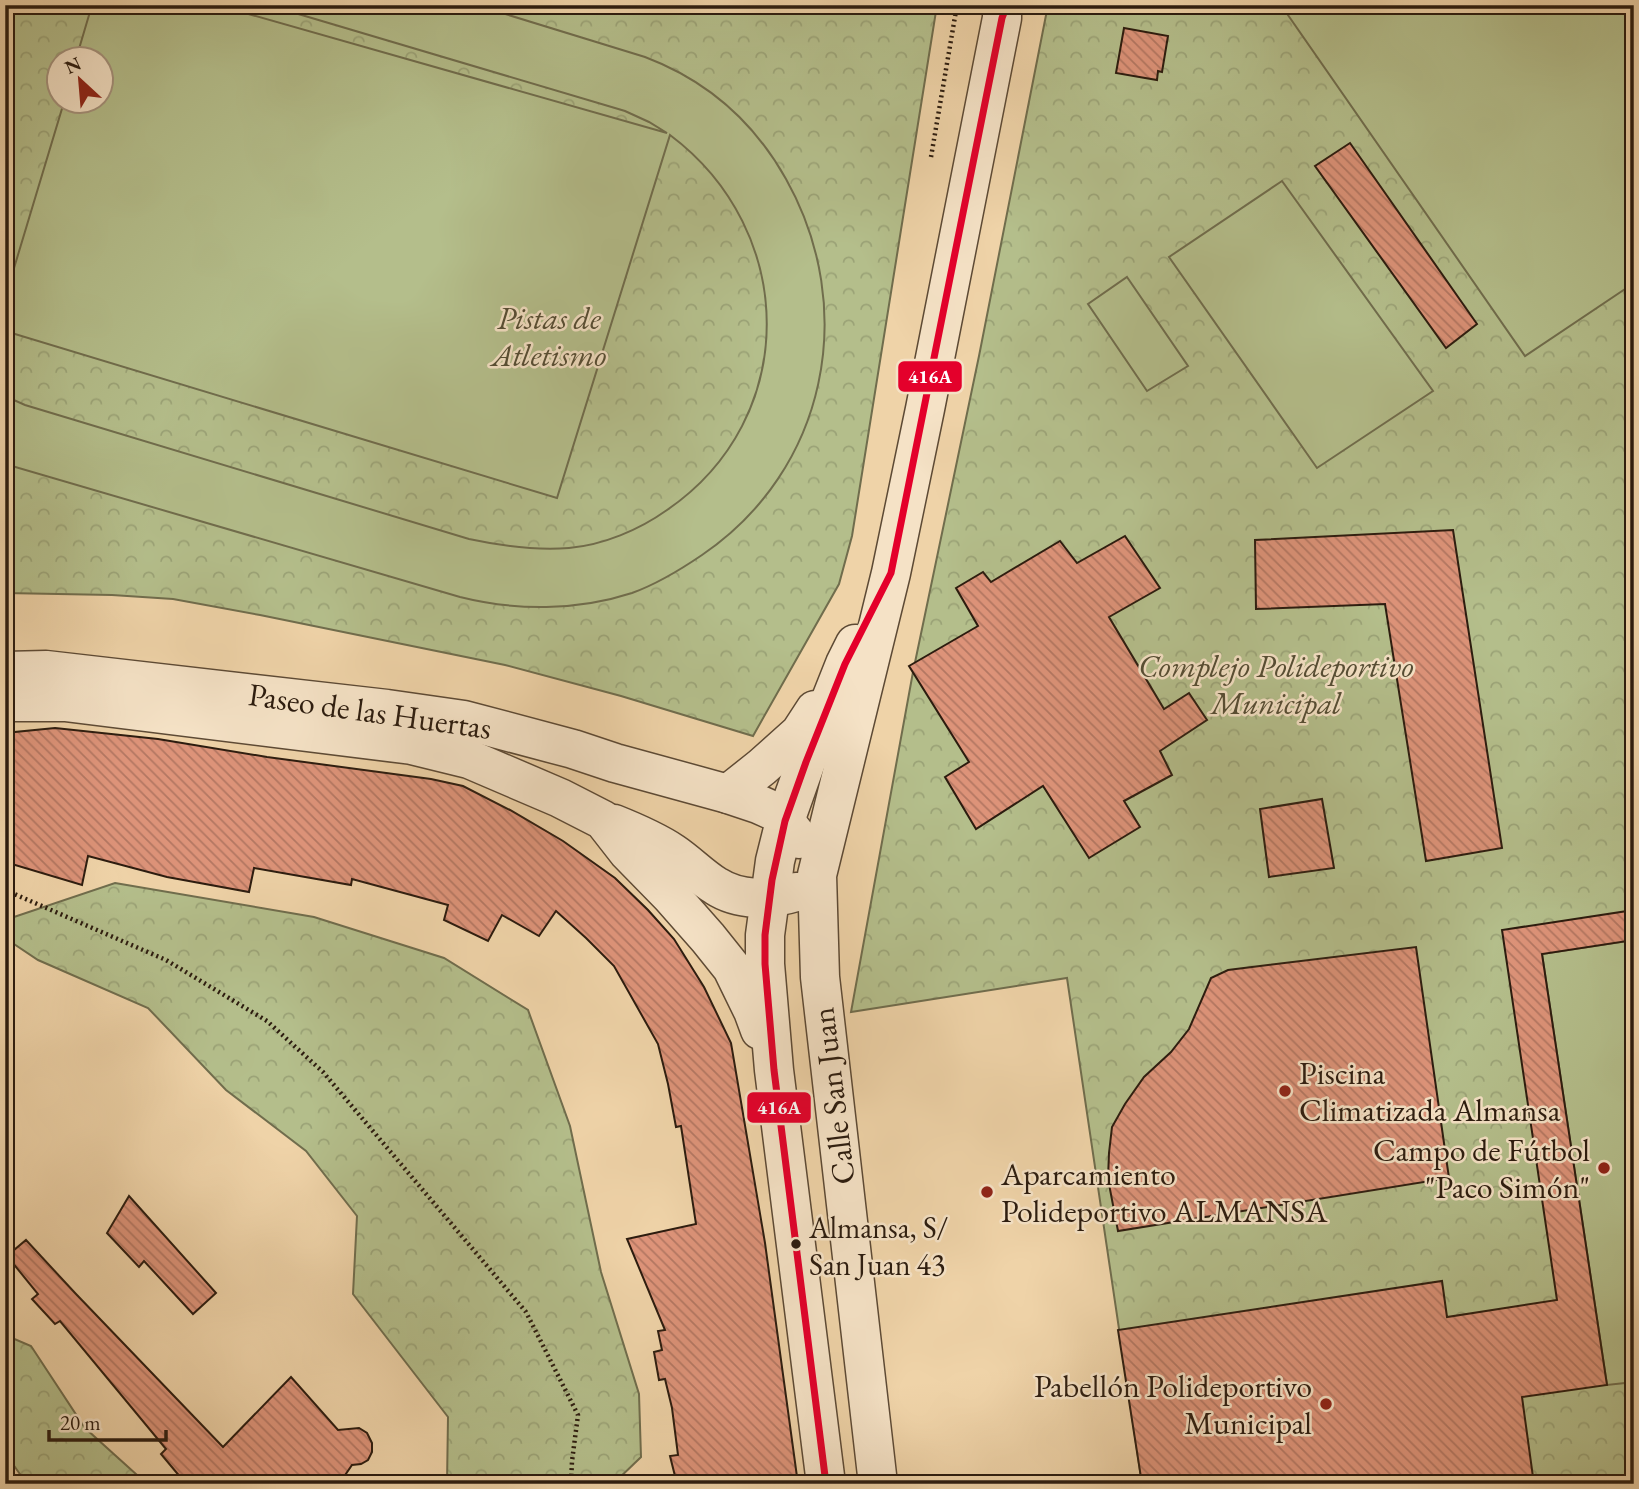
<svg xmlns="http://www.w3.org/2000/svg" width="1639" height="1489" viewBox="0 0 1639 1489" font-family="'EB Garamond',serif">
  <style>
    .forest { fill: url(#forest-crowns); stroke: #706d4d; stroke-width: 2; fill-rule: evenodd }
    .garden { fill: #b4be8b; stroke: #706d4d; stroke-width: 2 }
    .building { fill: url(#building-back-hatch); stroke: #2c1c0f; stroke-width: 2 }
    .lines { fill: none; stroke-linecap: round; stroke-linejoin: round }
    .minor-casing { stroke: #5d4a35; stroke-width: 41 }
    .path { stroke: #2c1c0f; stroke-width: 4.5; stroke-dasharray: 2 3.5; stroke-linecap: butt }
    .minor { stroke: #f5e2c6; stroke-width: 38 }
    .bus-1-casing { stroke: #f5e2c6; stroke-width: 12 }
    .bus-1 { stroke: #e4002b; stroke-width: 7 }
    .poi-dot { fill: #8f2418; stroke: #f5e2c6; stroke-width: 2.5 }
    .bus-dot { fill: #2c1c0f; stroke: #f5e2c6; stroke-width: 2.5 }
    .labels { text-anchor: middle; stroke-width: 5; stroke-linejoin: round; paint-order: stroke }
    .bus-label { font-size: 30px; fill: #2c1c0f; stroke: #f5e2c6; text-anchor: start }
    .park-label { font-size: 32px; font-style: italic; fill: #554d34; stroke: #f5e2c6 }
    .street-label { font-size: 32px; fill: #2c1c0f; stroke: #f5e2c6 }
    .poi-label { font-size: 32px; fill: #2c1c0f; stroke: #f5e2c6; text-anchor: start }
    .line-badge { stroke: #f5e2c6; stroke-width: 2.5 }
    .badge-label { font-size: 19px; text-anchor: middle; font-weight: bold; fill: #fff }
  </style>
  <defs>
    <pattern id="forest-crowns" width="20" height="18" patternUnits="userSpaceOnUse" patternTransform="scale(1.75)"><rect width="20" height="18" fill="#b4be8b"/><path d="M2 6a3 3 0 1 1 6 0M12 15a3 3 0 1 1 6 0" fill="none" stroke="#9ba377"/></pattern>
    <pattern id="building-back-hatch" width="6" height="6" patternUnits="userSpaceOnUse" patternTransform="scale(1.75)"><rect width="6" height="6" fill="#dd9379"/><path d="M-1 5l2 2M0 0l6 6M5-1l2 2" fill="none" stroke="#b37762"/></pattern>
  </defs>
  <rect width="100%" height="100%" fill="#efd3a8"/>
  <filter id="stains"><feTurbulence type="fractalNoise" baseFrequency=".00286" numOctaves="4"/><feColorMatrix values="0 0 0 0 .2 0 0 0 0 .09 0 0 0 0 .02 0 0 0 .5 -.17"/></filter>
  <radialGradient id="worn" r=".72"><stop offset=".6" stop-color="#630" stop-opacity="0"/><stop offset="1" stop-color="#630" stop-opacity=".3"/></radialGradient>
  <g class="forest">
    <path d="M5 5H937L852 536 839 584 753 736 621 696 505 665 260 615 173 599 112 595 5 593ZM60 60H102V102H60Z"/>
    <path d="M1048 5H1634V1484H1142L1067 978 851 1012 913 672 979 356Z"/>
    <path d="M115 883 314 917 444 958 528 1010 570 1126 601 1272 639 1394 641 1457 613 1484H447L448 1417 353 1294 357 1216 306 1151 226 1090 148 1008 38 960 5 938V920Z"/>
    <path d="M5 1335 31 1346 85 1428 147 1484H27L5 1453Z"/>
  </g>
  <g class="garden">
    <path d="M92 5H217L667 133 649 122 625 111 268 5H476L645 57C706 80 754 122 786 179 859 309 827 470 702 555 680 570 657 584 632 593 577 611 516 611 460 597L5 464V396L25 405 469 539C502 546 535 551 569 548 603 545 639 530 667 510 801 418 798 231 670 135L557 498 5 331V298L64 102H102V60L76 59Z"/>
    <path d="M1281 5H1634V283L1525 356Z"/>
    <path d="M1282 181 1433 391 1317 468 1169 257Z"/>
    <path d="M1127 277 1188 366 1147 391 1088 304Z"/>
    <path d="M1634 940V1382L1607 1385 1542 954Z"/>
  </g>
  <g class="building">
    <path d="M1124 28 1168 36 1162 72 1158 71 1157 80 1116 73Z"/>
    <path d="M1350 143 1477 324 1446 348 1315 166Z"/>
    <path d="M1453 530 1502 848 1426 861 1385 604 1256 609 1255 540Z"/>
    <path d="M1125 536 1160 588 1109 617 1164 709 1189 693 1207 720 1160 751 1172 775 1124 801 1140 827 1089 858 1043 786 976 829 945 777 969 762 909 666 978 626 956 588 983 572 991 582 1060 541 1077 563Z"/>
    <path d="M55 728 158 739 267 757 431 779 463 786 510 810 563 841 615 878 648 910 674 939 704 987 731 1043 765 1243 798 1484H677L670 1456 678 1455 672 1408 665 1379 659 1380 654 1352 662 1350 658 1331 665 1330 627 1239 696 1224 681 1126 676 1127 668 1084 658 1044 614 966 586 938 556 911 539 936 502 915 488 941 444 920 448 905 352 879 351 885 254 868 249 892 167 877 88 856 82 885 5 862V733Z"/>
    <path d="M1322 799 1334 868 1269 877 1260 809Z"/>
    <path d="M1634 910V940L1542 954 1607 1385 1522 1397 1533 1477 1497 1484H1142L1118 1330 1442 1281 1447 1317 1557 1300 1502 930Z"/>
    <path d="M1416 947 1449 1178 1118 1231 1108 1179 1109 1153 1112 1127 1125 1104 1144 1077 1171 1052 1189 1029 1211 978 1228 970Z"/>
    <path d="M129 1196 216 1293 193 1314 144 1261 139 1267 107 1233Z"/>
    <path d="M26 1240 76 1294 223 1447 291 1377 338 1430 359 1428 367 1433 372 1443V1452L368 1460 361 1464 352 1465 339 1484H186L161 1454 166 1449 60 1321 55 1324 32 1299 38 1294 7 1256Z"/>
  </g>
  <g class="lines">
    <g class="minor-casing">
      <g id="minor">
        <path d="M5 671 46 670 387 709 464 720 573 749 615 763 728 794 758 804 776 812 785 821 799 839"/>
        <path d="M5 702H65L412 745 469 759 560 798 603 820 628 852 671 896 708 938 732 968 753 1011 760 1030"/>
        <path d="M728 794 762 767 800 733 815 710"/>
        <path d="M614 824C634 832 655 841 673 853 688 863 701 877 716 886 739 901 770 900 796 892"/>
        <path d="M826 1484 774 1070 765 964V935L775 861 785 821 806 762 845 664 855 644"/>
        <path d="M878 1484 820 977 817 875 891 573 925 409 1002 18V5"/>
      </g>
    </g>
    <g class="path">
      <path d="M931 157 957 5"/>
      <path d="M5 890 166 960 267 1021 323 1072 526 1312 578 1415 572 1461 571 1484"/>
    </g>
    <use href="#minor" class="minor"/>
    <g class="bus-1-casing">
      <path id="bus-1" d="M826 1484 774 1070 765 964V935L772 880 785 821 806 762 845 664 891 573 1002 18 1007 5"/>
    </g>
    <use href="#bus-1" class="bus-1"/>
  </g>
  <g class="poi-dot">
    <circle cx="1285" cy="1091" r="7"/>
    <circle cx="1604" cy="1168" r="7"/>
    <circle cx="987" cy="1192" r="7"/>
    <circle cx="1326" cy="1404" r="7"/>
  </g>
  <circle class="bus-dot" cx="796" cy="1244" r="6"/>
  <g class="labels">
    <g class="bus-label">
      <text x="809" y="1238">Almansa, S/<tspan x="809" dy="37">San Juan 43</tspan></text>
    </g>
    <g class="park-label">
      <text x="549" y="329">Pistas de<tspan x="549" dy="37">Atletismo</tspan></text>
      <text x="1276" y="677">Complejo Polideportivo<tspan x="1276" dy="37">Municipal</tspan></text>
    </g>
    <g class="street-label">
      <text transform="translate(370 711) rotate(8)" y="11">Paseo de las Huertas</text>
      <text transform="translate(833 1096) rotate(-97)" y="11">Calle San Juan</text>
    </g>
    <g class="poi-label">
      <text x="1299" y="1084">Piscina<tspan x="1299" dy="37">Climatizada Almansa</tspan></text>
      <text x="1590" y="1161" text-anchor="end">Campo de Fútbol<tspan x="1590" dy="37">"Paco Simón"</tspan></text>
      <text x="1001" y="1185">Aparcamiento<tspan x="1001" dy="37">Polideportivo ALMANSA</tspan></text>
      <text x="1312" y="1397" text-anchor="end">Pabellón Polideportivo<tspan x="1312" dy="37">Municipal</tspan></text>
    </g>
  </g>
  <g class="line-badge">
    <rect x="897" y="360" width="66" height="33" rx="7" fill="#e4002b"/>
    <rect x="746" y="1091" width="66" height="33" rx="7" fill="#e4002b"/>
  </g>
  <g class="badge-label">
    <text x="930" y="383">416A</text>
    <text x="779" y="1114">416A</text>
  </g>
  <rect width="1639" height="1489" fill="none" stroke="#efd3a8" stroke-width="28"/>
  <rect x="7" y="7" width="1625" height="1475" fill="none" stroke="#2c1c0f" stroke-width="3.5"/>
  <rect x="14" y="14" width="1611" height="1461" fill="none" stroke="#2c1c0f" stroke-width="2"/>
  <g transform="translate(80 80) rotate(334)"><circle r="33" fill="#f5e2c6" stroke="#a5937d" stroke-width="2"/>
  <path d="M0-5L12 26L0 18L-12 26Z" fill="#8f2418"/>
  <text y="-10" font-size="19" font-weight="bold" text-anchor="middle" fill="#2c1c0f">N</text>
  </g>
  <path d="M49 1430v10h117v-10" fill="none" stroke="#2c1c0f" stroke-width="3.5"/>
  <text x="60" y="1430" font-size="21" fill="#2c1c0f" stroke="#f5e2c6" stroke-width="5" paint-order="stroke">20 m</text>
  <rect width="100%" height="100%" filter="url(#stains)"/>
  <rect width="100%" height="100%" fill="url(#worn)"/>
</svg>
